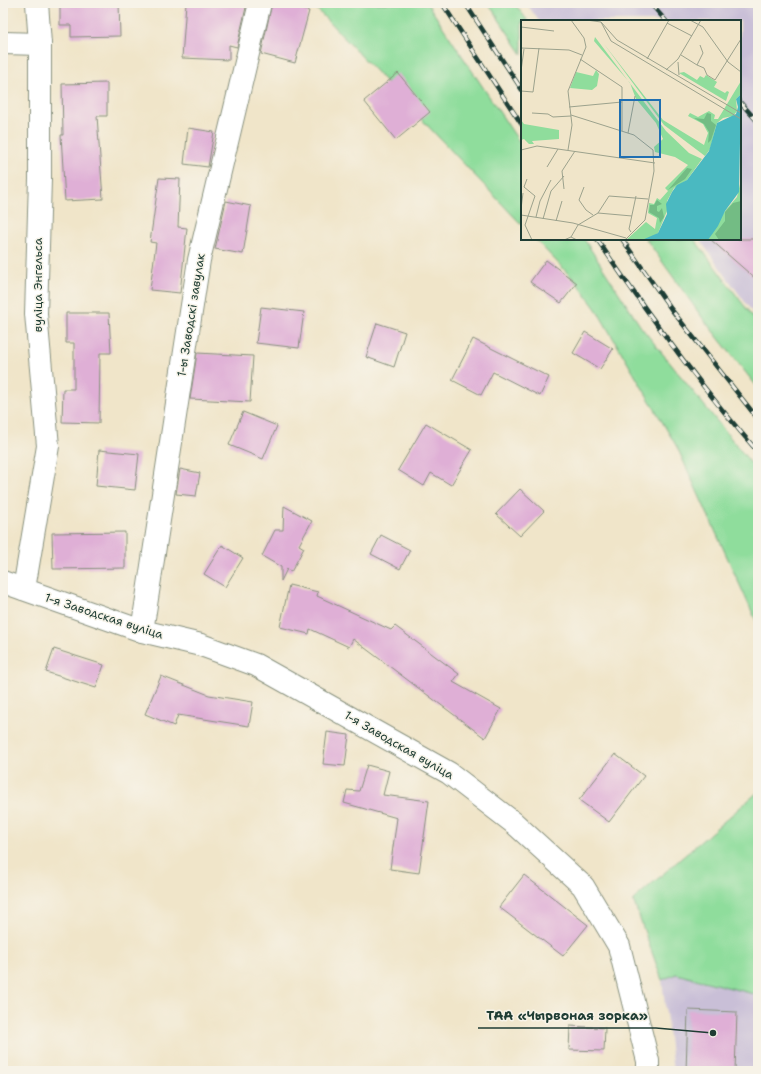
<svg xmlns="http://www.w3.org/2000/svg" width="761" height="1074" viewBox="0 0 761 1074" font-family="'Shantell Sans',sans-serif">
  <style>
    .industrial { fill: #c9bfd7 }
    .green { fill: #8fdd9c; stroke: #578d68 }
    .building { fill: #dfafd6 }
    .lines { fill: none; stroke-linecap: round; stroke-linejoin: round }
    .street-casing { stroke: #88917e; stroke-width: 24 }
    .street { stroke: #fff; stroke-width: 22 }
    .rail-casing { stroke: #1f3d34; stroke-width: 4.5 }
    .rail { stroke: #f7f3e8; stroke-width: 3; stroke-dasharray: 9; stroke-linecap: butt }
    .labels { text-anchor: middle; stroke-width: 3; stroke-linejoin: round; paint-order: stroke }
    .street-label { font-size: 12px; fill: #1f3d34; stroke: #f7f3e8 }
    .inset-road { fill: none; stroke: #9ca28d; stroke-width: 1 }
    .view { fill: #1f6fb2; fill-opacity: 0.15; stroke: #1f6fb2; stroke-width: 2 }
    .inset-edge { fill: none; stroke: #1f3d34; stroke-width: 2 }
    .leader { fill: none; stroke: #1f3d34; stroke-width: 1.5 }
    .callout-dot { fill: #1f3d34; stroke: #f7f3e8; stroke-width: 1.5 }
    .callout-label { font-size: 13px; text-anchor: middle; font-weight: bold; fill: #1f3d34; stroke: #f7f3e8; stroke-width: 3; stroke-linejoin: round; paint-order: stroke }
  </style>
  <rect width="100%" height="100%" fill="#f7f3e8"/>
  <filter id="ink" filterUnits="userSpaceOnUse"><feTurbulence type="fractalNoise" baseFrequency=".025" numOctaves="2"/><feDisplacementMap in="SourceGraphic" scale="8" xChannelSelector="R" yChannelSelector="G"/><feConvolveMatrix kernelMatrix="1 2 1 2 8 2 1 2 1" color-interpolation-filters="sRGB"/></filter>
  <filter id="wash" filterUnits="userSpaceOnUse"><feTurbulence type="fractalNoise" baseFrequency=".012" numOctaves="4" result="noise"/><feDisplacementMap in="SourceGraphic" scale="16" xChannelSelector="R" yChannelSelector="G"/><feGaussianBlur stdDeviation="0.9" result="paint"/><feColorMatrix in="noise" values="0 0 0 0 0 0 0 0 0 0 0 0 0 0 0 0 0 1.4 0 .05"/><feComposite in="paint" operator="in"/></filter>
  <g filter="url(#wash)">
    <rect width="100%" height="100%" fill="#f0e5c9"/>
    <g class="industrial">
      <path d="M526 3H758V320L699 239H740V21H539Z"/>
      <path d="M676 974 758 995V1071H673L662 980Z"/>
    </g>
    <g class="green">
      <path d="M311 3H427L522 146V225Z"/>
      <path d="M488 3H514L528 21H522V54Z"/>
      <path d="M535 239H584L641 327 758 472V625L677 447 596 309 577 283Z"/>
      <path d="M646 239H694L758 324V388L704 320Z"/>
      <path d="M758 792V995L676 974 662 980 633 900Z"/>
    </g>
    <g id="blocks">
      <g class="building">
        <path d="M60 3H119L120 36 71 37V25H60Z"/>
        <path d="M186 3H247L237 47 229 45V60L182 58Z"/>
        <path d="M272 3 309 11 295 63 261 54Z"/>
        <path d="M398 73 430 112 396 140 364 101Z"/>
        <path d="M107 83V116H97L103 199 65 201 61 135H63L62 84Z"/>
        <path d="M188 128 214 132 208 167 184 164Z"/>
        <path d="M159 178 180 179 178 227 187 228 180 293 150 290 156 243 150 242Z"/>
        <path d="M226 201 251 206 243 254 215 249Z"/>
        <path d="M710 239H758V281Z"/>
        <path d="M546 260 577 283 561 303 530 282Z"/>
        <path d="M261 307 304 312 299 348 256 343Z"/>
        <path d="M66 313H109L111 353H100L99 423 62 422 63 389H74V343H66Z"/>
        <path d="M377 323 405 332 394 367 366 357Z"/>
        <path d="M585 332 613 349 600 369 573 353Z"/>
        <path d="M473 339 549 377 540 396 493 372 481 395 452 380Z"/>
        <path d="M197 353 253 356 250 402 190 399Z"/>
        <path d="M243 412 277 426 263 459 229 445Z"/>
        <path d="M426 423 472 450 451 485 431 473 424 486 398 470Z"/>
        <path d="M99 450 139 454 135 490 96 486Z"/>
        <path d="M180 469 200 473 196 496 176 494Z"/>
        <path d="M520 489 544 511 520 536 496 514Z"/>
        <path d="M284 506 312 521 299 545 304 548 291 572 287 569 281 581V567L262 556 275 530H283Z"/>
        <path d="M125 532V568L53 569 52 533Z"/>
        <path d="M381 535 410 550 400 569 371 554Z"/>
        <path d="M222 545 243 558 225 587 204 574Z"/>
        <path d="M289 585 318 592 317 596 391 630 395 626 459 674 453 682 501 709 485 738 353 639 349 647 310 629 309 634 280 627Z"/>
        <path d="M54 649 104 665 96 688 46 672Z"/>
        <path d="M161 676 209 695 253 702 249 726 178 715 174 726 145 714Z"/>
        <path d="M327 732 349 735 345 766 323 764Z"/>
        <path d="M615 754 644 776 609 822 579 800Z"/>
        <path d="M367 765 389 771 383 795 429 801 419 873 390 869 397 818 344 803 347 790 359 791Z"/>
        <path d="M524 875 588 925 563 956 499 907Z"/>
        <path d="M688 1010 737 1012 735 1071H686Z"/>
        <path d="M570 1026 605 1028 604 1051 569 1050Z"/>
      </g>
    </g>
  </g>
  <g filter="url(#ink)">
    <use href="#blocks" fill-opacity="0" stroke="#88917e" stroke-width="1"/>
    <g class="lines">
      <g class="street-casing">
        <g id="street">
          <path d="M3 43 40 44"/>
          <path d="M3 582 142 631 201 645 256 665 449 773 514 823 583 886 619 946 648 1061V1071"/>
          <path d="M24 589 48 446 36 314 40 179V44L37 3"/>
          <path d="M142 631 199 260 260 3"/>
        </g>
      </g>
      <use href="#street" class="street"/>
      <g class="rail-casing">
        <g id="rail">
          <path d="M442 3 522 125"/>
          <path d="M465 3 522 90"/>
          <path d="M650 3 666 21"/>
          <path d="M740 102 758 122"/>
          <path d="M597 239C647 313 699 385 758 452"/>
          <path d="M622 239 671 309 758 419"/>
        </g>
      </g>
      <use href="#rail" class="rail"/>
    </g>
  </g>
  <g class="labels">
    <g class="street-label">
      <text transform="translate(38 285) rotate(-90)" y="4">вуліца Энгельса</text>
      <text transform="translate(191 315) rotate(-81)" y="4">1-ы Заводскі завулак</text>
      <text transform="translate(104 616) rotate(18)" y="4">1-я Заводская вуліца</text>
      <text transform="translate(399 745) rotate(30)" y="4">1-я Заводская вуліца</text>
    </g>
  </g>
  <g transform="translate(521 20)">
    <rect width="220" height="220" fill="#f0e5c9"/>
    <path d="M74 17 145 111 168 133 181 139 166 160 153 168 146 181V191L137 213 127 219 105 220 125 202 134 209 136 198 127 193 128 183 133 184 136 178 139 180 147 171 144 168 167 145 154 137 134 132 133 127 142 119 135 103 115 79 109 63 73 21ZM83 24 142 100 183 125 187 113 182 104 167 96 169 93 177 97 188 91 194 95 193 99H197L220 61V74L215 79 216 91 212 96 202 98 196 103 189 129 184 136 143 105ZM75 50 78 54 76 66 71 70 49 68 55 52 72 56ZM163 52 176 60 179 56 183 58 185 55 196 62 193 67 204 73 206 71 208 72 205 81 158 53ZM0 100 3 104 38 110V119L11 121 13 124H8L3 119 0 120ZM219 164 220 220H187L204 191 216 177Z" fill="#8fdd9c"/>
    <path d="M186 93 190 94V101L195 105 190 120 187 123 188 112 183 104 173 98 183 99ZM166 148 171 149 164 159 147 170ZM136 180 141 184 136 186V191L138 192 141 188 143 197 139 203 138 198 128 192 129 185H133ZM220 181V220H198L194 214 204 201V192L212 183Z" fill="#73bc84"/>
    <path d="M220 74 218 172 204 191 197 206 187 220H121L137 213 146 194 145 184 151 172 156 165 166 160 188 131 196 103 215 94 217 87 215 79Z" fill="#4ab9c1"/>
    <path class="inset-road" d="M65 0 80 2M169 0 182 7 207 42 220 52M80 2 90 21 220 99M80 2 96 20 220 93M146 3 171 16M0 7 33 11M179 25 182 33 176 45 183 48 186 55 194 60 220 19M0 28 48 30 61 35M160 35 176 45M59 39 101 67V111M126 39 148 0M157 42 158 55M145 50 157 39 180 0M0 51 3 29M0 71 12 72 18 28M48 87 101 82M11 93 27 94 32 97 50 96M50 95 113 115 132 130 133 151 124 200 104 220M107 113 114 76M0 130 16 126 134 143M47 130 51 105 47 71 65 27 63 18 50 0M26 147 37 129M6 159 3 167 14 176 4 205 11 220M63 167 58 180 65 190 72 195M43 169 41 151 54 131M0 189 2 173M77 193 111 196M0 195 52 203 105 218M15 197 19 181 30 160M22 199 30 171 43 156M35 201 41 181M110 212 108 209 115 176M50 217 57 205 77 193 88 176 127 179M43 220 50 217 56 220"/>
    <path class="view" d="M99 80H139V137H99Z"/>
    <rect width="220" height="220" class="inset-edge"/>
  </g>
  <path class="leader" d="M713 1033L656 1028H478"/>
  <circle class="callout-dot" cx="713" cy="1033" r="4"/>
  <g class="callout-label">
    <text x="567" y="1020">ТАА «Чырвоная зорка»</text>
  </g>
  <rect width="761" height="1074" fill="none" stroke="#f7f3e8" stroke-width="16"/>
</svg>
